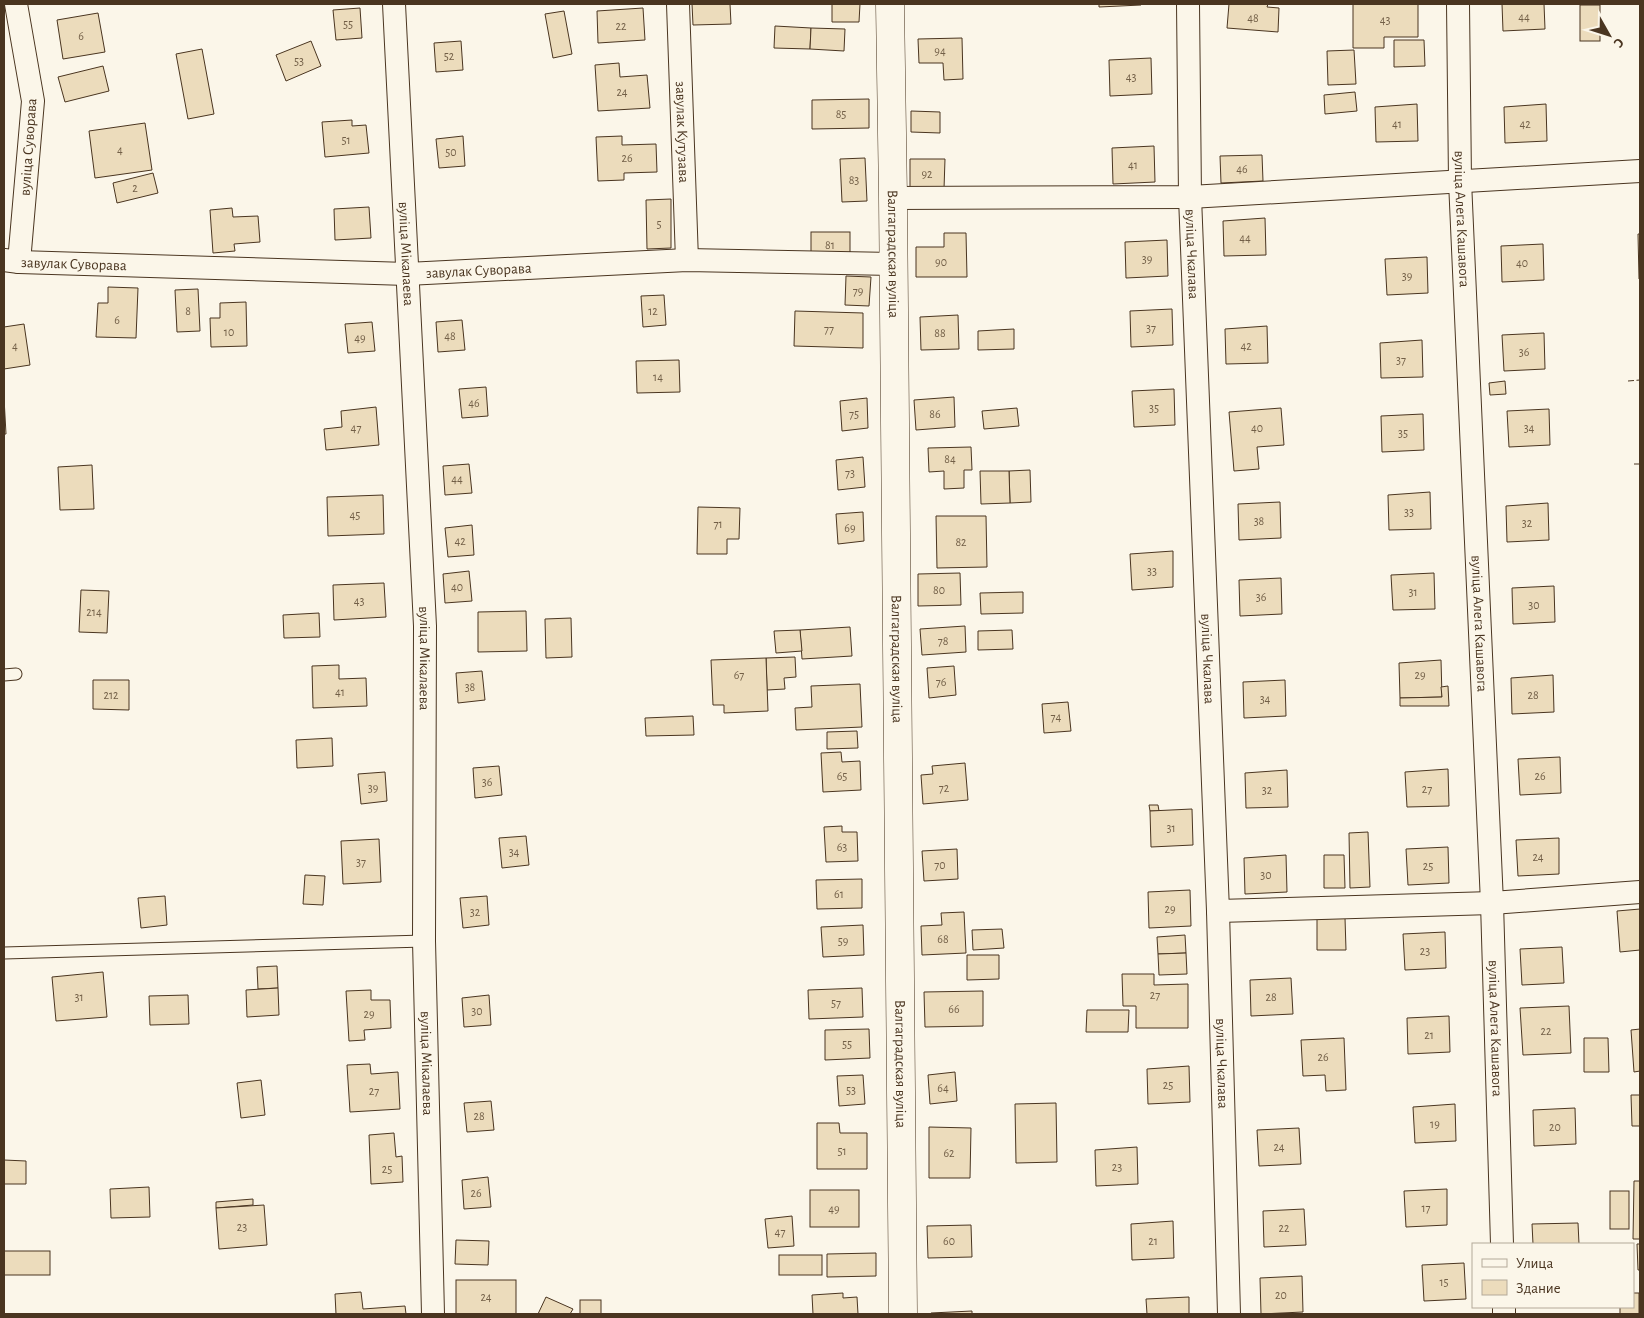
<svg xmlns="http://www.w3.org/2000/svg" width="1644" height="1318" viewBox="0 0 1644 1318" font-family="'Alegreya Sans',sans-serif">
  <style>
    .building { fill: #ecdcbc; stroke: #4a3520 }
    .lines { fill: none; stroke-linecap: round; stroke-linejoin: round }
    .lane-casing { stroke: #4a3520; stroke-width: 13 }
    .street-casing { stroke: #4a3520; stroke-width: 24 }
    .secondary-casing { stroke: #4a3520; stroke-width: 29 }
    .lane { stroke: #fbf6e9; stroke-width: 11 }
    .street { stroke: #fbf6e9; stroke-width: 22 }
    .secondary { stroke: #fbf6e9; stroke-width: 28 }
    .fence { stroke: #4a3520; stroke-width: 1; stroke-dasharray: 6 2.5; stroke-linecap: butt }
    .labels { text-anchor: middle; stroke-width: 4; stroke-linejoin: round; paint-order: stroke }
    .number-label { font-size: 12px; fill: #725f47 }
    .street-label { font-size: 15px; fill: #4a3520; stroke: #fbf6e9 }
  </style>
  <rect width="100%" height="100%" fill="#fbf6e9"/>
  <g class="building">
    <path d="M692 4H730L731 24 693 25Z"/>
    <path d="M832 4H860L859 22H832Z"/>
    <path d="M1099 4H1141V5L1099 7Z"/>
    <path d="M1229 4H1268L1267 7 1279 8 1278 32 1227 28Z"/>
    <path d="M1353 4H1418V37H1384V48H1353Z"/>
    <path d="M1502 4H1544L1545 29 1503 31Z"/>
    <rect x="1580" y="5" width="20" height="36"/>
    <path d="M360 8 362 38 336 40 333 10Z"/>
    <path d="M643 8 645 40 598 43 597 11Z"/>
    <path d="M564 11 572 54 553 58 545 14Z"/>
    <path d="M98 13 105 52 63 59 57 20Z"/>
    <path d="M775 26 811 28 810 49 774 48Z"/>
    <path d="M811 28 845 29 844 51 810 49Z"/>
    <path d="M962 38 963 79 944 80 943 63H919L918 39Z"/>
    <path d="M1394 40H1424L1425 66 1394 67Z"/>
    <path d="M311 41 321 66 286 81 276 55Z"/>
    <path d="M461 41 463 70 436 72 434 43Z"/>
    <path d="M202 49 214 114 188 119 176 54Z"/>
    <path d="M1354 50 1356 84 1328 85 1327 51Z"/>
    <path d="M1151 58 1152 94 1110 96 1109 60Z"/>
    <path d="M619 63 620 77 647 75 650 108 598 111 595 65Z"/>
    <path d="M103 66 109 91 65 102 58 77Z"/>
    <path d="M1355 92 1357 111 1325 114 1324 95Z"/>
    <path d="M869 99V128L812 129V100Z"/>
    <path d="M1417 104 1418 141 1376 142 1375 107Z"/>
    <path d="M1546 104 1547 141 1505 143 1504 107Z"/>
    <path d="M911 111 940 112V133L911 132Z"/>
    <path d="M352 120V126L366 125 369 153 325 157 322 122Z"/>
    <path d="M145 123 152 170 95 178 89 131Z"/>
    <path d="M463 136 465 166 439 168 436 139Z"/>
    <path d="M622 136V145L656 144 657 172 624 173V180L598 181 596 137Z"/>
    <path d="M1154 146 1155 182 1113 184 1112 148Z"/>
    <path d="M1262 155 1263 181 1221 183 1220 156Z"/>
    <path d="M865 158 867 201 842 202 840 159Z"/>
    <path d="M910 159H945L944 189 910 188Z"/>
    <path d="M153 173 158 193 117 203 113 183Z"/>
    <path d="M671 199V248L647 249 646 200Z"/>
    <path d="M369 207 371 238 335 240 334 209Z"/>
    <path d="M232 208 233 217 258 216 260 242 234 244 235 251 213 253 210 210Z"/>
    <path d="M1265 218 1266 255 1224 256 1223 221Z"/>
    <rect x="811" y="232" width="39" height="25"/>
    <path d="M944 233H966L967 277H916V247H944Z"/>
    <path d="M1638 234H1640V279H1639Z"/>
    <path d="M1167 240 1168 276 1126 278 1125 242Z"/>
    <path d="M1543 244 1544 280 1502 282 1501 246Z"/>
    <path d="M1427 257 1428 293 1387 295 1385 259Z"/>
    <path d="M846 276 871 277 869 306 845 305Z"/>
    <path d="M108 287 138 288 136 338 96 337 98 303H108Z"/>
    <path d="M198 289 200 331 177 332 175 290Z"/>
    <path d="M664 295 666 325 643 327 641 296Z"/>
    <path d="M246 302 247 346 211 347 210 318H220V303Z"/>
    <path d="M1172 309 1173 345 1131 347 1130 311Z"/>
    <path d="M795 311 863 313V348L794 346Z"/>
    <path d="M958 315 959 349 921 350 920 317Z"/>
    <path d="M462 320 465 350 438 352 436 322Z"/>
    <path d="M372 322 375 351 348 353 345 324Z"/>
    <path d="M24 324 30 365 4 369V327Z"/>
    <path d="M1267 326 1268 363 1226 364 1225 329Z"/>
    <path d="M1014 329V349L978 350V331Z"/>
    <path d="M1544 333 1545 369 1504 371 1502 335Z"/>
    <path d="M1422 340 1423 377 1381 378 1380 343Z"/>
    <path d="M679 360 680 392 637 393 636 361Z"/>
    <path d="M1505 381 1506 394 1490 395 1489 383Z"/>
    <path d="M486 387 488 416 462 418 459 389Z"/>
    <path d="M1174 389 1175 425 1134 427 1132 391Z"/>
    <path d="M954 397 955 427 916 430 914 400Z"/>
    <path d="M4 398 6 434H4Z"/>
    <path d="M867 398 868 428 842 431 840 401Z"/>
    <path d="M376 407 379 445 326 450 324 429 342 427 341 411Z"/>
    <path d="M1017 408 1019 426 984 429 982 411Z"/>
    <path d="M1281 408 1284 445 1257 447 1259 469 1234 471 1229 412Z"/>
    <path d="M1549 409 1550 445 1509 447 1507 411Z"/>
    <path d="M1423 414 1424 450 1382 452 1381 416Z"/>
    <path d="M971 447 972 470H964V488L944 489V471L929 472 928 448Z"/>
    <path d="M863 457 865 487 838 490 836 460Z"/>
    <path d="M469 464 472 493 445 495 443 466Z"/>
    <path d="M92 465 94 509 60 510 58 467Z"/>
    <path d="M1030 470 1031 502 1010 503 1009 471Z"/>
    <path d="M980 471H1009L1010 503 981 504Z"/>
    <path d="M1430 492 1431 529 1389 530 1388 495Z"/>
    <path d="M383 495 384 534 328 536 327 497Z"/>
    <path d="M1280 502 1281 538 1239 540 1238 504Z"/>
    <path d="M1548 503 1549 540 1507 542 1506 506Z"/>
    <path d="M698 507 740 508 739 539H727V554H697Z"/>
    <path d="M863 512 864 541 838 544 836 514Z"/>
    <path d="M936 516H986L987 567 937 568Z"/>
    <path d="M472 525 474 555 448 557 445 528Z"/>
    <path d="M1173 551V587L1132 590 1130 554Z"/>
    <path d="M469 571 472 601 445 603 443 574Z"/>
    <path d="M960 573 961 605 918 606V574Z"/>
    <path d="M1434 573 1435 609 1393 610 1391 575Z"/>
    <path d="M1281 578 1282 614 1240 616 1239 580Z"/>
    <path d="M384 583 386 617 334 620 333 585Z"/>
    <path d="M1554 586 1555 622 1513 624 1512 588Z"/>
    <path d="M81 590 109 591 107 633 79 632Z"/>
    <path d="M1023 592V613L981 614 980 593Z"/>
    <path d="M526 611 527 651 478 652V612Z"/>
    <path d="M319 613 320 637 284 638 283 615Z"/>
    <path d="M571 618 572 657 546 658 545 619Z"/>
    <path d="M965 626 966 652 922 655 920 629Z"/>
    <path d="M850 627 852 656 802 659 800 630Z"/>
    <path d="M800 630 802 651 776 653 774 631Z"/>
    <path d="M1012 630 1013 649 978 650V631Z"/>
    <path d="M795 657 796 677 784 678 785 689 767 690 766 658Z"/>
    <path d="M766 658 768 711 724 713V705H713L711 660Z"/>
    <path d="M1441 660 1442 697 1400 698 1399 663Z"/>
    <path d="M339 665V679L366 678 367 706 313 708 312 666Z"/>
    <path d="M954 666 956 695 929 698 927 668Z"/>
    <path d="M482 671 485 700 458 703 456 673Z"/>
    <path d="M1553 675 1554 712 1512 714 1511 678Z"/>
    <path d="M93 680H129V710L93 709Z"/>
    <path d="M1285 680 1286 716 1244 718 1243 682Z"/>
    <path d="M860 684 862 727 796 730 795 708 812 707 811 686Z"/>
    <path d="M1448 686 1449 706H1400V698L1442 697 1441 687Z"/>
    <path d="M1068 702 1071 731 1044 733 1042 704Z"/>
    <path d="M693 716 694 735 646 736 645 718Z"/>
    <path d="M857 731 858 748 827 749V732Z"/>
    <path d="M332 738 333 766 297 768 296 740Z"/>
    <path d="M841 752 842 762 860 761 861 790 823 792 821 753Z"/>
    <path d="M1560 757 1561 793 1520 795 1518 759Z"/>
    <path d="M965 763 968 800 923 804 921 775 933 774 932 766Z"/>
    <path d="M499 766 502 795 475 798 473 768Z"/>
    <path d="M1448 769 1449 806 1407 807 1405 772Z"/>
    <path d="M1287 770 1288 807 1246 808 1245 773Z"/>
    <path d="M385 772 387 801 361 804 358 774Z"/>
    <path d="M1149 805H1158L1159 811H1150Z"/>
    <path d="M1192 809 1193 845 1151 847 1150 811Z"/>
    <path d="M842 826V832H857L858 861 826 862 824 827Z"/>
    <path d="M1368 832 1370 887 1350 888 1349 833Z"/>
    <path d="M526 836 529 865 502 868 499 838Z"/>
    <path d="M1559 838V874L1518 876 1516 840Z"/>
    <path d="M379 839 381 882 343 884 341 841Z"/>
    <path d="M1448 847 1449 883 1408 885 1406 849Z"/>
    <path d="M957 849 958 879 924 881 922 851Z"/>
    <path d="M1286 855 1287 892 1245 894 1244 858Z"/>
    <path d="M1324 855H1344L1345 888H1324Z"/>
    <path d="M305 875 325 876 323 905 303 904Z"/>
    <path d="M862 879V908L817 909 816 880Z"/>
    <path d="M1190 890 1191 926 1149 928 1148 892Z"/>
    <path d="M165 896 167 925 141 928 138 898Z"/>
    <path d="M487 896 489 925 463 928 460 898Z"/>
    <path d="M1640 909V950L1620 952 1617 911Z"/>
    <path d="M964 912 966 953 922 955 921 926 942 925 941 913Z"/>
    <path d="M1345 918 1346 950H1317V919Z"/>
    <path d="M863 925 864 955 823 957 821 927Z"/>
    <path d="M1002 929 1004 948 973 950 972 930Z"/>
    <path d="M1445 932 1446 968 1405 970 1403 934Z"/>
    <path d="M1185 935 1186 953 1158 954 1157 937Z"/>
    <path d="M1562 947 1564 983 1522 985 1520 949Z"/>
    <path d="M1186 953 1187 974 1159 975 1158 954Z"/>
    <path d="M967 955H999V979L967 980Z"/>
    <path d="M277 966 278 988 258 989 257 967Z"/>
    <path d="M103 972 107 1017 56 1021 52 977Z"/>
    <path d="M1122 974H1154V985L1188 984V1028H1136V1006H1123Z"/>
    <path d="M1291 978 1293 1014 1251 1016 1250 980Z"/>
    <path d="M278 988 279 1015 247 1017 246 990Z"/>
    <path d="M862 988 863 1017 809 1019 808 990Z"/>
    <path d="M371 990V1000H390L391 1028 364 1030 365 1040 349 1041 346 991Z"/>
    <path d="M983 991V1026L925 1027 924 992Z"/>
    <path d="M188 995 189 1024 150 1025 149 996Z"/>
    <path d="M489 995 491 1025 464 1027 462 998Z"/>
    <path d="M1569 1006 1571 1053 1523 1055 1520 1008Z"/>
    <path d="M1087 1010H1129L1128 1032H1086Z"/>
    <path d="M1449 1016 1450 1052 1408 1054 1407 1018Z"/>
    <path d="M869 1029 870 1058 825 1060V1030Z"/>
    <path d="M1640 1029V1071L1634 1072 1631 1030Z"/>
    <path d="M1344 1038 1346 1090 1326 1091 1325 1075 1303 1076 1301 1040Z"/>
    <path d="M1584 1038H1608L1609 1072H1584Z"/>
    <path d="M370 1064 371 1074 398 1072 400 1109 350 1112 347 1065Z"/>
    <path d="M1189 1066 1190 1102 1148 1104 1147 1069Z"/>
    <path d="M955 1072 957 1101 930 1104 928 1075Z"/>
    <path d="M863 1075 865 1104 839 1106 837 1076Z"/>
    <path d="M261 1080 265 1115 241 1118 237 1083Z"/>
    <path d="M1631 1095H1640V1126H1632Z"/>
    <path d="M491 1101 494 1130 467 1132 464 1103Z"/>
    <path d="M1056 1103 1057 1162 1016 1163 1015 1104Z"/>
    <path d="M1455 1104 1456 1141 1415 1143 1413 1107Z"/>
    <path d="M1575 1108 1576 1144 1534 1146 1533 1110Z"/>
    <path d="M817 1123H839L840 1133H867V1169H817Z"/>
    <path d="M929 1127 971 1128 970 1178H929Z"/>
    <path d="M1299 1128 1301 1164 1259 1166 1257 1130Z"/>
    <path d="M394 1133 396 1157 402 1156 403 1182 371 1184 369 1135Z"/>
    <path d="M1137 1147 1138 1184 1096 1186 1095 1150Z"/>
    <path d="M4 1160 26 1161V1184H4Z"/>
    <path d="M488 1177 491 1207 464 1209 462 1180Z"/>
    <path d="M1634 1181H1640V1239H1633Z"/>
    <path d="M149 1187 150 1217 111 1218 110 1189Z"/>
    <path d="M1447 1189V1225L1406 1227 1404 1191Z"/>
    <rect x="810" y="1190" width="49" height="37"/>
    <rect x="1610" y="1191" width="19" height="38"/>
    <path d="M253 1199V1205L216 1208V1202Z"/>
    <path d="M264 1205 267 1245 219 1249 216 1208Z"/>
    <path d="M1304 1209 1306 1245 1264 1247 1263 1211Z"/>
    <path d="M792 1216 794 1246 768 1248 765 1219Z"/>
    <path d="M1173 1221 1174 1258 1132 1260 1131 1224Z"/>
    <path d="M1578 1223 1579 1244H1533L1532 1224Z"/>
    <path d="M971 1225 972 1257 928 1258 927 1226Z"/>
    <path d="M456 1240 489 1241 488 1265 455 1264Z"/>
    <path d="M1637 1244H1640V1270H1638Z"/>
    <rect x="4" y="1251" width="46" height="24"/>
    <path d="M876 1253V1276L827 1277V1254Z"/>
    <rect x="779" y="1255" width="43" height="20"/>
    <path d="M1464 1263 1466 1299 1424 1301 1422 1265Z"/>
    <path d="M1302 1276 1303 1312 1261 1314 1260 1278Z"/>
    <rect x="456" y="1280" width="60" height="34"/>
    <path d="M361 1292 363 1309 405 1306 406 1314H336L335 1294Z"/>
    <path d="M843 1293V1298L857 1297 858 1314H813L812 1295Z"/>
    <path d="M1633 1293H1639V1314H1620V1307H1633Z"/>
    <path d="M546 1297 573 1309 570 1314H538Z"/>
    <path d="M1189 1297V1314H1147L1146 1299Z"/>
    <rect x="580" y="1300" width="21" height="14"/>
    <path d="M972 1311V1314H931V1313Z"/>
  </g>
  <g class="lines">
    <g class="lane-casing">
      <g id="lane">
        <path d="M4 675 16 674"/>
        <path d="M4 953 424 941"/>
      </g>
    </g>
    <g class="street-casing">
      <g id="street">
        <path d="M16 4 33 101 19 262"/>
        <path id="s1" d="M394 4 425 626 424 941 433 1314"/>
        <path id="s2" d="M678 4 687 260"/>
        <path id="s3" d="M1188 4 1190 197 1218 911 1229 1314"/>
        <path id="s4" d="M1458 4 1460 181 1492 903 1502 1244"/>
        <path d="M893 198 1190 197 1640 171"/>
        <path id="s5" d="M4 260 19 262 407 274 687 260 893 264"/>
        <path d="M1218 911 1492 903 1640 892"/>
        <path d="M1504 1307V1314"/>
      </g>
    </g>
    <g class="secondary-casing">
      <g id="secondary">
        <path id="s6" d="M890 4 893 198 903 1314"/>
      </g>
    </g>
    <use href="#lane" class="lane"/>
    <use href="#street" class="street"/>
    <use href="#secondary" class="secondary"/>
    <g class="fence">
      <path d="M1628 381 1640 380"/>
      <path d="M1634 464H1640"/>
    </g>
  </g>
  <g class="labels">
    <g class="number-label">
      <text x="1524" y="21">44</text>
      <text x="1253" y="22">48</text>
      <text x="1385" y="24">43</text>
      <text x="348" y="28">55</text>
      <text x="621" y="30">22</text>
      <text x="81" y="40">6</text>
      <text x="940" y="55">94</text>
      <text x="449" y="60">52</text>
      <text x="299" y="65">53</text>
      <text x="1131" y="81">43</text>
      <text x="622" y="96">24</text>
      <text x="841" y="118">85</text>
      <text x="1397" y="128">41</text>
      <text x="1525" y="128">42</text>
      <text x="346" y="144">51</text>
      <text x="120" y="154">4</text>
      <text x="451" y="156">50</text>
      <text x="627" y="162">26</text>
      <text x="1133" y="169">41</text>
      <text x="1242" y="173">46</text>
      <text x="927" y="178">92</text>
      <text x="854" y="184">83</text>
      <text x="135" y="192">2</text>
      <text x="659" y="228">5</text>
      <text x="1245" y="242">44</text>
      <text x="830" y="249">81</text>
      <text x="1147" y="263">39</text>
      <text x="941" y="266">90</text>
      <text x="1522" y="267">40</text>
      <text x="1407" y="280">39</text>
      <text x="858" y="295">79</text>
      <text x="188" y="315">8</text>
      <text x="653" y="315">12</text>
      <text x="117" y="324">6</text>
      <text x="1151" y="332">37</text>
      <text x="829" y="333">77</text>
      <text x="229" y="336">10</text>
      <text x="940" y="337">88</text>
      <text x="450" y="340">48</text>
      <text x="360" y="342">49</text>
      <text x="15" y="350">4</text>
      <text x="1246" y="350">42</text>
      <text x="1524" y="356">36</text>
      <text x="1401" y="364">37</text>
      <text x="658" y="381">14</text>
      <text x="474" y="407">46</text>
      <text x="1154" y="412">35</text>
      <text x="854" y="418">75</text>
      <text x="935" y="418">86</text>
      <text x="356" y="432">47</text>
      <text x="1257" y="432">40</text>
      <text x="1529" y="432">34</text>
      <text x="1403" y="437">35</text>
      <text x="950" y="463">84</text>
      <text x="850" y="477">73</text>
      <text x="457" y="483">44</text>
      <text x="1409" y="516">33</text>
      <text x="355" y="519">45</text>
      <text x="1259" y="525">38</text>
      <text x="1527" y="527">32</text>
      <text x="718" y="528">71</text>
      <text x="850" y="532">69</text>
      <text x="460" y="545">42</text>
      <text x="961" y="546">82</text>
      <text x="1152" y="575">33</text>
      <text x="457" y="591">40</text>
      <text x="939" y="594">80</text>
      <text x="1413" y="596">31</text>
      <text x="1261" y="601">36</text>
      <text x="359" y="605">43</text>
      <text x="1534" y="609">30</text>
      <text x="94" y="616">214</text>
      <text x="943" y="645">78</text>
      <text x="739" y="679">67</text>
      <text x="1420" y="679">29</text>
      <text x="941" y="686">76</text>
      <text x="470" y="691">38</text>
      <text x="340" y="696">41</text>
      <text x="111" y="699">212</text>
      <text x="1533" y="699">28</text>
      <text x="1265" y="703">34</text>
      <text x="1056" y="721">74</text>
      <text x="842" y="780">65</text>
      <text x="1540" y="780">26</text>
      <text x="487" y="786">36</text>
      <text x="373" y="792">39</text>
      <text x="944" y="792">72</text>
      <text x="1427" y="793">27</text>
      <text x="1267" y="794">32</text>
      <text x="1171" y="832">31</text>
      <text x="842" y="851">63</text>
      <text x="514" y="856">34</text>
      <text x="1538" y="861">24</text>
      <text x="361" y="866">37</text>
      <text x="940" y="869">70</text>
      <text x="1428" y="870">25</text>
      <text x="1266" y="879">30</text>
      <text x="839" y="898">61</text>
      <text x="1170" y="913">29</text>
      <text x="475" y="916">32</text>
      <text x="943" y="943">68</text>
      <text x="843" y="945">59</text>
      <text x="1425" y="955">23</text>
      <text x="1155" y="999">27</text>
      <text x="79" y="1001">31</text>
      <text x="1271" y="1001">28</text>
      <text x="836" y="1007">57</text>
      <text x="954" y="1013">66</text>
      <text x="477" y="1015">30</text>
      <text x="369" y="1018">29</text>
      <text x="1546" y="1035">22</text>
      <text x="1429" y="1039">21</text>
      <text x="847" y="1048">55</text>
      <text x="1323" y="1061">26</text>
      <text x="1168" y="1089">25</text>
      <text x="943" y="1092">64</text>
      <text x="851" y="1094">53</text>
      <text x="374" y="1095">27</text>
      <text x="479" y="1120">28</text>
      <text x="1435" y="1128">19</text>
      <text x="1555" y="1131">20</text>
      <text x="1279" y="1151">24</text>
      <text x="842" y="1155">51</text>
      <text x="949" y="1157">62</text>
      <text x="1117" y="1171">23</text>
      <text x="387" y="1173">25</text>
      <text x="476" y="1197">26</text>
      <text x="1426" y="1212">17</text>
      <text x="834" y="1213">49</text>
      <text x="242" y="1231">23</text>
      <text x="1284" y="1232">22</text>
      <text x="780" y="1236">47</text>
      <text x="949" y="1245">60</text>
      <text x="1153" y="1245">21</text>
      <text x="1444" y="1286">15</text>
      <text x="1281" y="1299">20</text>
      <text x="486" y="1301">24</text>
    </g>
    <g class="street-label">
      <text dy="5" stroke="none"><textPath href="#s2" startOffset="128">завулак Кутузава</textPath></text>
      <text transform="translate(28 147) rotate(-86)" y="5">вуліца Суворава</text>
      <text dy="5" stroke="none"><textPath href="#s4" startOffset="215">вуліца Алега Кашавога</textPath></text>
      <text dy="5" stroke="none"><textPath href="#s1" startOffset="250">вуліца Мікалаева</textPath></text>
      <text dy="5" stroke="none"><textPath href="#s6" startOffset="250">Валгаградская вуліца</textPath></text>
      <text dy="5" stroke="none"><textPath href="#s3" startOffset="250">вуліца Чкалава</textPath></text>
      <text dy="5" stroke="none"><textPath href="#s5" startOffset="70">завулак Суворава</textPath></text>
      <text dy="5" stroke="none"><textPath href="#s5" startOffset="475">завулак Суворава</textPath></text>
      <text dy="5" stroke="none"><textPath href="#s4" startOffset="620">вуліца Алега Кашавога</textPath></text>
      <text dy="5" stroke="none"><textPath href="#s1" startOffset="655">вуліца Мікалаева</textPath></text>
      <text dy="5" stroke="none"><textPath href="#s6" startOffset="655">Валгаградская вуліца</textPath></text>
      <text dy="5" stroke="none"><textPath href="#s3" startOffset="655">вуліца Чкалава</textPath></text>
      <text dy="5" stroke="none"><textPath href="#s4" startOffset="1025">вуліца Алега Кашавога</textPath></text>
      <text dy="5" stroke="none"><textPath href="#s1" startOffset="1060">вуліца Мікалаева</textPath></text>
      <text dy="5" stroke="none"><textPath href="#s6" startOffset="1060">Валгаградская вуліца</textPath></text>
      <text dy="5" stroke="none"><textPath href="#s3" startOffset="1060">вуліца Чкалава</textPath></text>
    </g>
  </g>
  <rect width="1644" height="1318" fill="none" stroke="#4a3520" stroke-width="10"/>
  <rect x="1472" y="1243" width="162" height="65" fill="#fbf6e9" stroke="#b4a999"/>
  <rect x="1482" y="1259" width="25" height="8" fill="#fbf6e9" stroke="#b4a999"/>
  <text x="1516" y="1268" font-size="15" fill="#4a3520">Улица</text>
  <rect x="1482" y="1280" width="25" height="15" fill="#ecdcbc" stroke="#b4a999"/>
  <text x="1516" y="1293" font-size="15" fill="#4a3520">Здание</text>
  <g transform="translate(1609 35) rotate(129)" stroke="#fbf6e9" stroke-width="4" paint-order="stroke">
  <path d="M0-4L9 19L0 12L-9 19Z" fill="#4a3520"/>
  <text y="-8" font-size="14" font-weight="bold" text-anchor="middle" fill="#4a3520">С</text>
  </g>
</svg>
